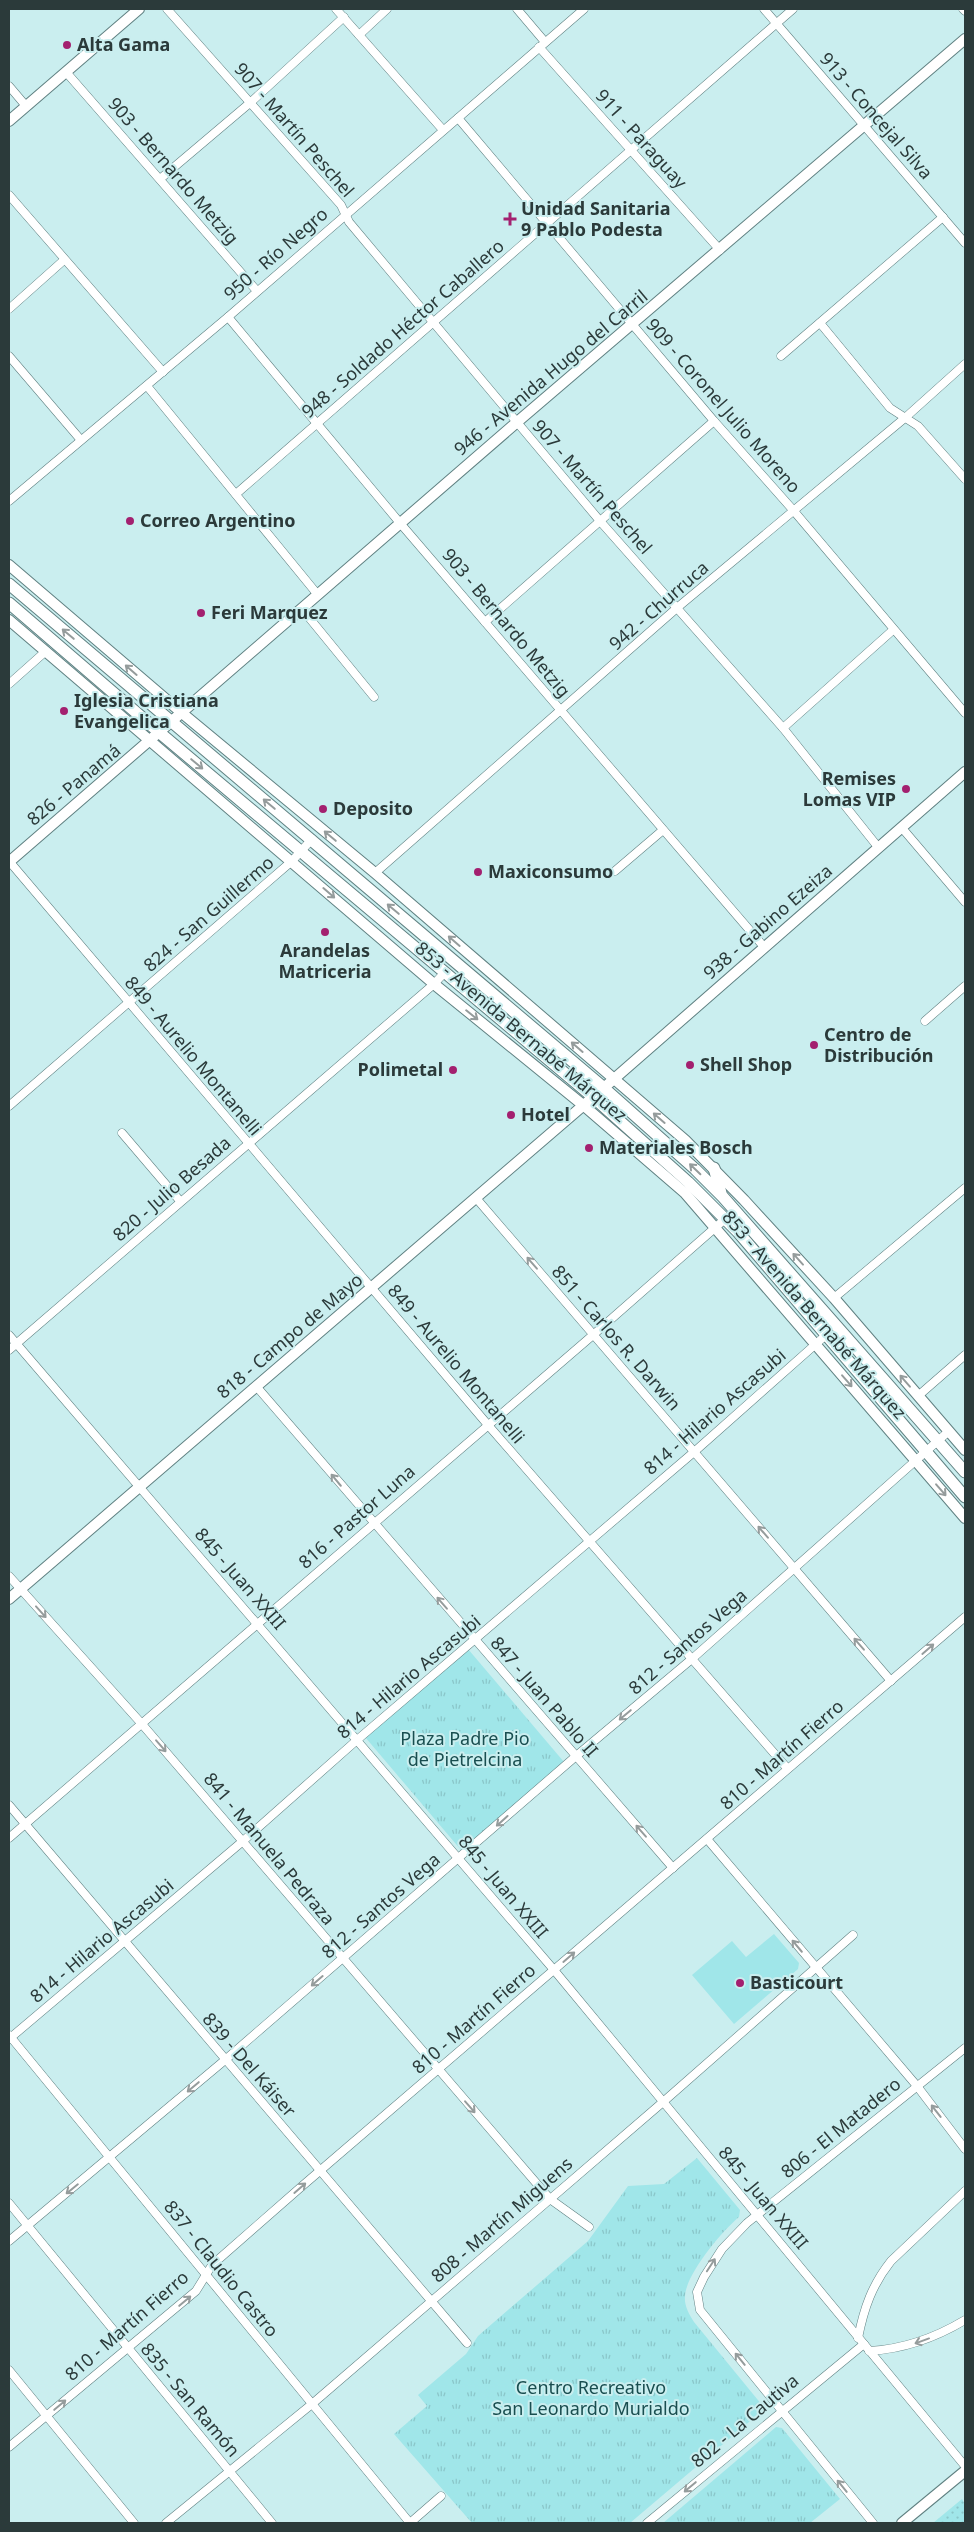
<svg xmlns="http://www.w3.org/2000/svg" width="974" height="2532" viewBox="0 0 974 2532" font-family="'Noto Sans',sans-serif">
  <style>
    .grass { fill: url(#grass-dots) }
    .park { fill: url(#park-tufts) }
    .garden { fill: #a0e6e9 }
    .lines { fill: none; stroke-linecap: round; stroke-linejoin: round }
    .street-casing { stroke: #608182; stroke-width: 9 }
    .secondary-casing { stroke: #608182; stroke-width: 12 }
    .primary-casing { stroke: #608182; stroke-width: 13 }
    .street { stroke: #fff; stroke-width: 8 }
    .secondary { stroke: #fff; stroke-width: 10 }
    .primary { stroke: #fff; stroke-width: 11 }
    .oneway { stroke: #959c9c }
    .poi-dot { fill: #a3206f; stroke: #caeeef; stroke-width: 2 }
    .labels { text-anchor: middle; stroke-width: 4; stroke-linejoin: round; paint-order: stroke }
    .poi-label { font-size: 18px; font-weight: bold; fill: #2b3a3a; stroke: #caeeef; text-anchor: start }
    .street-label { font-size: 18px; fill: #2b3a3a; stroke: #caeeef }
    .park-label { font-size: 18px; fill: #194e50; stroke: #caeeef }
  </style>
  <defs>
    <pattern id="grass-dots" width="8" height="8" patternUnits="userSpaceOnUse" patternTransform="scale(1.25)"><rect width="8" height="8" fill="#a0e6e9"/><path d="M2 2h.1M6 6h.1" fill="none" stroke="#8ac6c9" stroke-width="1.8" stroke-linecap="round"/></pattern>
    <pattern id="park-tufts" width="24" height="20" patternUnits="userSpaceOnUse" patternTransform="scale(1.25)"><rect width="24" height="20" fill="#a0e6e9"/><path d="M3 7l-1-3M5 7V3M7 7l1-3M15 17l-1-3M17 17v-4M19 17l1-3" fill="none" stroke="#8ac6c9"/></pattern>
  </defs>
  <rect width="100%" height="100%" fill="#caeeef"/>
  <path class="grass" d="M962 2499 965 2504V2523H933Z"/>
  <g class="park">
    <path d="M468 1649 564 1762 461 1850 365 1737Z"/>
    <path d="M697 2158 740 2210 739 2217C722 2231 686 2274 685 2296 684 2306 689 2314 694 2322L762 2405V2411L630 2523H472L394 2434 427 2406 418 2395 466 2354 478 2336 588 2241 628 2186 664 2184Z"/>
    <path d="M776 2427 782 2428 840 2499 810 2523H663Z"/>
  </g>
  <path class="garden" d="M774 1934 799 1963 798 1969 734 2024 692 1975 732 1941 746 1957Z"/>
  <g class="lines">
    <g class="street-casing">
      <g id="street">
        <path d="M167 9 341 205 349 222 600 521 783 728 878 847"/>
        <path d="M336 9 443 130"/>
        <path d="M517 9 545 42"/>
        <path d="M764 9 965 243"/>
        <path d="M963 9 965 11"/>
        <path d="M359 35 387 9"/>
        <path d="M539 47 720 250"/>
        <path d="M66 72 257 291"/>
        <path d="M9 86 26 106"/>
        <path d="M458 118 714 421 793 510 965 713"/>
        <path d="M160 179 251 102 344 17"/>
        <path d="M9 195 163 372"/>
        <path d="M9 309 64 260"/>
        <path d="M228 317 400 523 764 947"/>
        <path d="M820 323 890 408 918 426 965 479"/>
        <path d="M9 356 80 439"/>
        <path d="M781 356 943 217"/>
        <path d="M147 386 318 595"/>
        <path d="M236 494 793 9"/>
        <path d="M9 501 228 317 584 9"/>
        <path d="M302 609 374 697"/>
        <path d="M485 622 714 421"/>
        <path d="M9 684 46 651"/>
        <path d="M783 728 893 630"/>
        <path d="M902 828 965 902"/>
        <path d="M9 861 488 1425 787 1768"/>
        <path d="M615 871 663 830"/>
        <path d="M375 873 678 607 906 417 965 364"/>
        <path d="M925 1021 965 986"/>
        <path d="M9 1106 292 861 312 839"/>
        <path d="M122 1133 180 1201"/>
        <path d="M476 1198 891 1681"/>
        <path d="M834 1298 965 1188"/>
        <path d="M9 1335 554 1970 965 2466"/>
        <path d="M9 1350 434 984 445 972"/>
        <path d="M256 1386 673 1868"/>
        <path d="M918 1396 965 1355"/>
        <path d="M9 1576 141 1723 550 2199 589 2227"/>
        <path d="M9 1805 467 2343"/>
        <path d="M9 1838 593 1335 725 1219"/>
        <path d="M707 1839 917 2086 965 2149"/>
        <path d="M9 2035 410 2523"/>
        <path d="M9 2039 243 1841 357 1740 694 1452 826 1335"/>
        <path d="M9 2203 272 2523"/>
        <path d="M9 2241 225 2060 575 1757 693 1658 949 1431"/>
        <path d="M858 2338C864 2308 872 2285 891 2261L965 2191"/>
        <path d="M869 2351C905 2349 935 2338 965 2320"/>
        <path d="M9 2370 134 2523"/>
        <path d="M9 2447 196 2291 212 2265 301 2187 965 1617"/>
        <path d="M166 2523 312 2404 663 2102 853 1935"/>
        <path d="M410 2523 441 2496"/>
        <path d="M647 2523 864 2344"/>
        <path d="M873 2523 700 2310 697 2292 704 2277 722 2249 747 2223 965 2048"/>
      </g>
    </g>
    <g class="secondary-casing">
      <g id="secondary">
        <path d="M9 121 139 9"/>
        <path d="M9 565 182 713 375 873 685 1140 744 1200 834 1298 965 1450"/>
        <path d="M9 620 434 984 583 1105 685 1193 965 1518"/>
        <path d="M9 862 516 423 965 39"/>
        <path d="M9 1599 614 1079 965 772"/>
        <path d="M902 2523 965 2471"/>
      </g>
    </g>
    <g class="primary-casing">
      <g id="primary">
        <path d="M9 584 604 1088 695 1169 723 1197 965 1472"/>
        <path d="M9 603 160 733 593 1097 688 1182 738 1232 965 1497"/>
        <path d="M714 1168 721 1193"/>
      </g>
    </g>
    <use href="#street" class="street"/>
    <use href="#secondary" class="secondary"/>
    <use href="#primary" class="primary"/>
  </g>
  <defs><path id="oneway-shaft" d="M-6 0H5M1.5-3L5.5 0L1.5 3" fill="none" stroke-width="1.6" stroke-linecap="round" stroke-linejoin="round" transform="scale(1.25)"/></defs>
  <g class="oneway">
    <use href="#oneway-shaft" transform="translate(68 634) rotate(-140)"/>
    <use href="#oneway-shaft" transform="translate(131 670) rotate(-139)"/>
    <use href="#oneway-shaft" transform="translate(197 764) rotate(40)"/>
    <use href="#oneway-shaft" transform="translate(269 804) rotate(-140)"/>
    <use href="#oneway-shaft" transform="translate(330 836) rotate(-140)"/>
    <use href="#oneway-shaft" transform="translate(329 893) rotate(41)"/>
    <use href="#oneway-shaft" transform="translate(393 909) rotate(-140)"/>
    <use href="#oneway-shaft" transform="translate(454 941) rotate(-139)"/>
    <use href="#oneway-shaft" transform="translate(472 1015) rotate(39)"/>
    <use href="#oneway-shaft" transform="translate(577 1047) rotate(-139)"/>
    <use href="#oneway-shaft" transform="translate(659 1118) rotate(-139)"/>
    <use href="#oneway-shaft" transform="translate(695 1169) rotate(-136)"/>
    <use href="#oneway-shaft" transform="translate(798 1259) rotate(-132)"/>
    <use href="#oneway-shaft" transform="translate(532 1263) rotate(-131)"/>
    <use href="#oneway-shaft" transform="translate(847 1381) rotate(49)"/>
    <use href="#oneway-shaft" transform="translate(905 1381) rotate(-131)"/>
    <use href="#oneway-shaft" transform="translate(336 1480) rotate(-130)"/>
    <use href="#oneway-shaft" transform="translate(941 1490) rotate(49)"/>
    <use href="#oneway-shaft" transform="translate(763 1532) rotate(-131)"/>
    <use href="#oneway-shaft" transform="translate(442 1603) rotate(-131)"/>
    <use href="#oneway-shaft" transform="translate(41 1612) rotate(48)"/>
    <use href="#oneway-shaft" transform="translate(859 1644) rotate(-131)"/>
    <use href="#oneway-shaft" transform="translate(928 1649) rotate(-41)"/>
    <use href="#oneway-shaft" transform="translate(625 1715) rotate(140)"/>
    <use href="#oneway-shaft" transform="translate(161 1746) rotate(49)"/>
    <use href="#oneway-shaft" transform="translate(502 1821) rotate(138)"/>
    <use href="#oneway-shaft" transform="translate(641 1831) rotate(-131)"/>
    <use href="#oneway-shaft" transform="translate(797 1946) rotate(-130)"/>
    <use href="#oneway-shaft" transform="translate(569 1957) rotate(-41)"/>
    <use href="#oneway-shaft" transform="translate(317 1981) rotate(139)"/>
    <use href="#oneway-shaft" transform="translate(193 2087) rotate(140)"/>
    <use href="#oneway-shaft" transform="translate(470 2107) rotate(49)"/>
    <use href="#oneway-shaft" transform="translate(936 2111) rotate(-128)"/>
    <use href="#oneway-shaft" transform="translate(300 2188) rotate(-41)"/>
    <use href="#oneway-shaft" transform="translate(72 2189) rotate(141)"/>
    <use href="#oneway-shaft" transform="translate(711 2265) rotate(-57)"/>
    <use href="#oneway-shaft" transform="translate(185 2301) rotate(-40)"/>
    <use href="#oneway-shaft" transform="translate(922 2341) rotate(160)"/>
    <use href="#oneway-shaft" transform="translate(740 2359) rotate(-129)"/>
    <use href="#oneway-shaft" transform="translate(60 2405) rotate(-40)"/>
    <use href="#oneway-shaft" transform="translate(842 2486) rotate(-129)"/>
    <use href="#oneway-shaft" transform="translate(690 2487) rotate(140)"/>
  </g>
  <g class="poi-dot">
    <circle cx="67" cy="45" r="5"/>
    <path d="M507.5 211.5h5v5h5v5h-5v5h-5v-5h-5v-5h5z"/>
    <circle cx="130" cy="521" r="5"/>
    <circle cx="201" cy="613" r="5"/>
    <circle cx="64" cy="711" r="5"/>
    <circle cx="906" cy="789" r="5"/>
    <circle cx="323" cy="809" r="5"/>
    <circle cx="478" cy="872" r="5"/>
    <circle cx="325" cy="932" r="5"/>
    <circle cx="814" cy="1045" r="5"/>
    <circle cx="690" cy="1065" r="5"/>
    <circle cx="453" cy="1070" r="5"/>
    <circle cx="511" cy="1115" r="5"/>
    <circle cx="589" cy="1148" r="5"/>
    <circle cx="740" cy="1983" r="5"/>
  </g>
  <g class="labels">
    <g class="poi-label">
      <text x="77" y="51">Alta Gama</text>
      <text x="521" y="215">Unidad Sanitaria<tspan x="521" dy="21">9 Pablo Podesta</tspan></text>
      <text x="140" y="527">Correo Argentino</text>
      <text x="211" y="619">Feri Marquez</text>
      <text x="74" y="707">Iglesia Cristiana<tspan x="74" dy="21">Evangelica</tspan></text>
      <text x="896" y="785" text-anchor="end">Remises<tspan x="896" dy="21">Lomas VIP</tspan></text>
      <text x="333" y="815">Deposito</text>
      <text x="488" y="878">Maxiconsumo</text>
      <text x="325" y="957" text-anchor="middle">Arandelas<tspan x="325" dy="21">Matriceria</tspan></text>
      <text x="824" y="1041">Centro de<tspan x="824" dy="21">Distribución</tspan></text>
      <text x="700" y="1071">Shell Shop</text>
      <text x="443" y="1076" text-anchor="end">Polimetal</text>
      <text x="521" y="1121">Hotel</text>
      <text x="599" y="1154">Materiales Bosch</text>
      <text x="750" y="1989">Basticourt</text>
    </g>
    <g class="street-label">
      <text transform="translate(876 116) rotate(49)" y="6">913 - Concejal Silva</text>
      <text transform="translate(294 130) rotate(49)" y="6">907 - Martín Peschel</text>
      <text transform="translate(641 139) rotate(48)" y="6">911 - Paraguay</text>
      <text transform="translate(173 171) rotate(49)" y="6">903 - Bernardo Metzig</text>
      <text transform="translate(276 254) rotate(-41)" y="6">950 - Río Negro</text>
      <text transform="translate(403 329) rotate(-41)" y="6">948 - Soldado Héctor Caballero</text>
      <text transform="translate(551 373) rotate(-40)" y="6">946 - Avenida Hugo del Carril</text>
      <text transform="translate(723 406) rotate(49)" y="6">909 - Coronel Julio Moreno</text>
      <text transform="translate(592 487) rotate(49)" y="6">907 - Martín Peschel</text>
      <text transform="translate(659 606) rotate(-41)" y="6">942 - Churruca</text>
      <text transform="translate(506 623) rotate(50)" y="6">903 - Bernardo Metzig</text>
      <text transform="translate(74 785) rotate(-40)" y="6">826 - Panamá</text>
      <text transform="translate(209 914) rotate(-41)" y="6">824 - San Guillermo</text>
      <text transform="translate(768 922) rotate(-41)" y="6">938 - Gabino Ezeiza</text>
      <text transform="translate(521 1032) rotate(40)" y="6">853 - Avenida Bernabé Márquez</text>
      <text transform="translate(193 1056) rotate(50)" y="6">849 - Aurelio Montanelli</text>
      <text transform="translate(172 1189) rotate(-41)" y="6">820 - Julio Besada</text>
      <text transform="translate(814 1315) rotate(49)" y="6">853 - Avenida Bernabé Márquez</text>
      <text transform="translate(290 1336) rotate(-40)" y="6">818 - Campo de Mayo</text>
      <text transform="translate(616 1338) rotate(49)" y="6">851 - Carlos R. Darwin</text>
      <text transform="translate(456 1364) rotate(50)" y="6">849 - Aurelio Montanelli</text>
      <text transform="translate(715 1412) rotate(-41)" y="6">814 - Hilario Ascasubi</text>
      <text transform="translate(357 1517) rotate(-41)" y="6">816 - Pastor Luna</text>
      <text transform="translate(240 1579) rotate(49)" y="6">845 - Juan XXIII</text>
      <text transform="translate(688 1642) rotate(-41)" y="6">812 - Santos Vega</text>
      <text transform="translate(409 1677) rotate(-40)" y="6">814 - Hilario Ascasubi</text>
      <text transform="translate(544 1697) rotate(49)" y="6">847 - Juan Pablo II</text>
      <text transform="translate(782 1755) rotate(-41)" y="6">810 - Martín Fierro</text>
      <text transform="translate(269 1849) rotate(50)" y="6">841 - Manuela Pedraza</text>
      <text transform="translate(503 1887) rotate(50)" y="6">845 - Juan XXIII</text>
      <text transform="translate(381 1906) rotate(-41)" y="6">812 - Santos Vega</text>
      <text transform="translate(102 1941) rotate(-40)" y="6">814 - Hilario Ascasubi</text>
      <text transform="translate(474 2019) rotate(-41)" y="6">810 - Martín Fierro</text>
      <text transform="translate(249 2065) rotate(49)" y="6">839 - Del Káiser</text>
      <text transform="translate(841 2128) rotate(-39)" y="6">806 - El Matadero</text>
      <text transform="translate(763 2198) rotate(50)" y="6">845 - Juan XXIII</text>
      <text transform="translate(502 2220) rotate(-41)" y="6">808 - Martín Miguens</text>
      <text transform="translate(221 2269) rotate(51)" y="6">837 - Claudio Castro</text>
      <text transform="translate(127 2326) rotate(-41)" y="6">810 - Martín Fierro</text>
      <text transform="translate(190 2400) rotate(50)" y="6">835 - San Ramón</text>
      <text transform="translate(745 2421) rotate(-40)" y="6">802 - La Cautiva</text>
    </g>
    <g class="park-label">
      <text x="465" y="1745">Plaza Padre Pio<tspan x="465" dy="21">de Pietrelcina</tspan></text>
      <text x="591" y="2394">Centro Recreativo<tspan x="591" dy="21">San Leonardo Murialdo</tspan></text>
    </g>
  </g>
  <rect width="974" height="2532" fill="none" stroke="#2b3a3a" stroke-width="20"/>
</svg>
